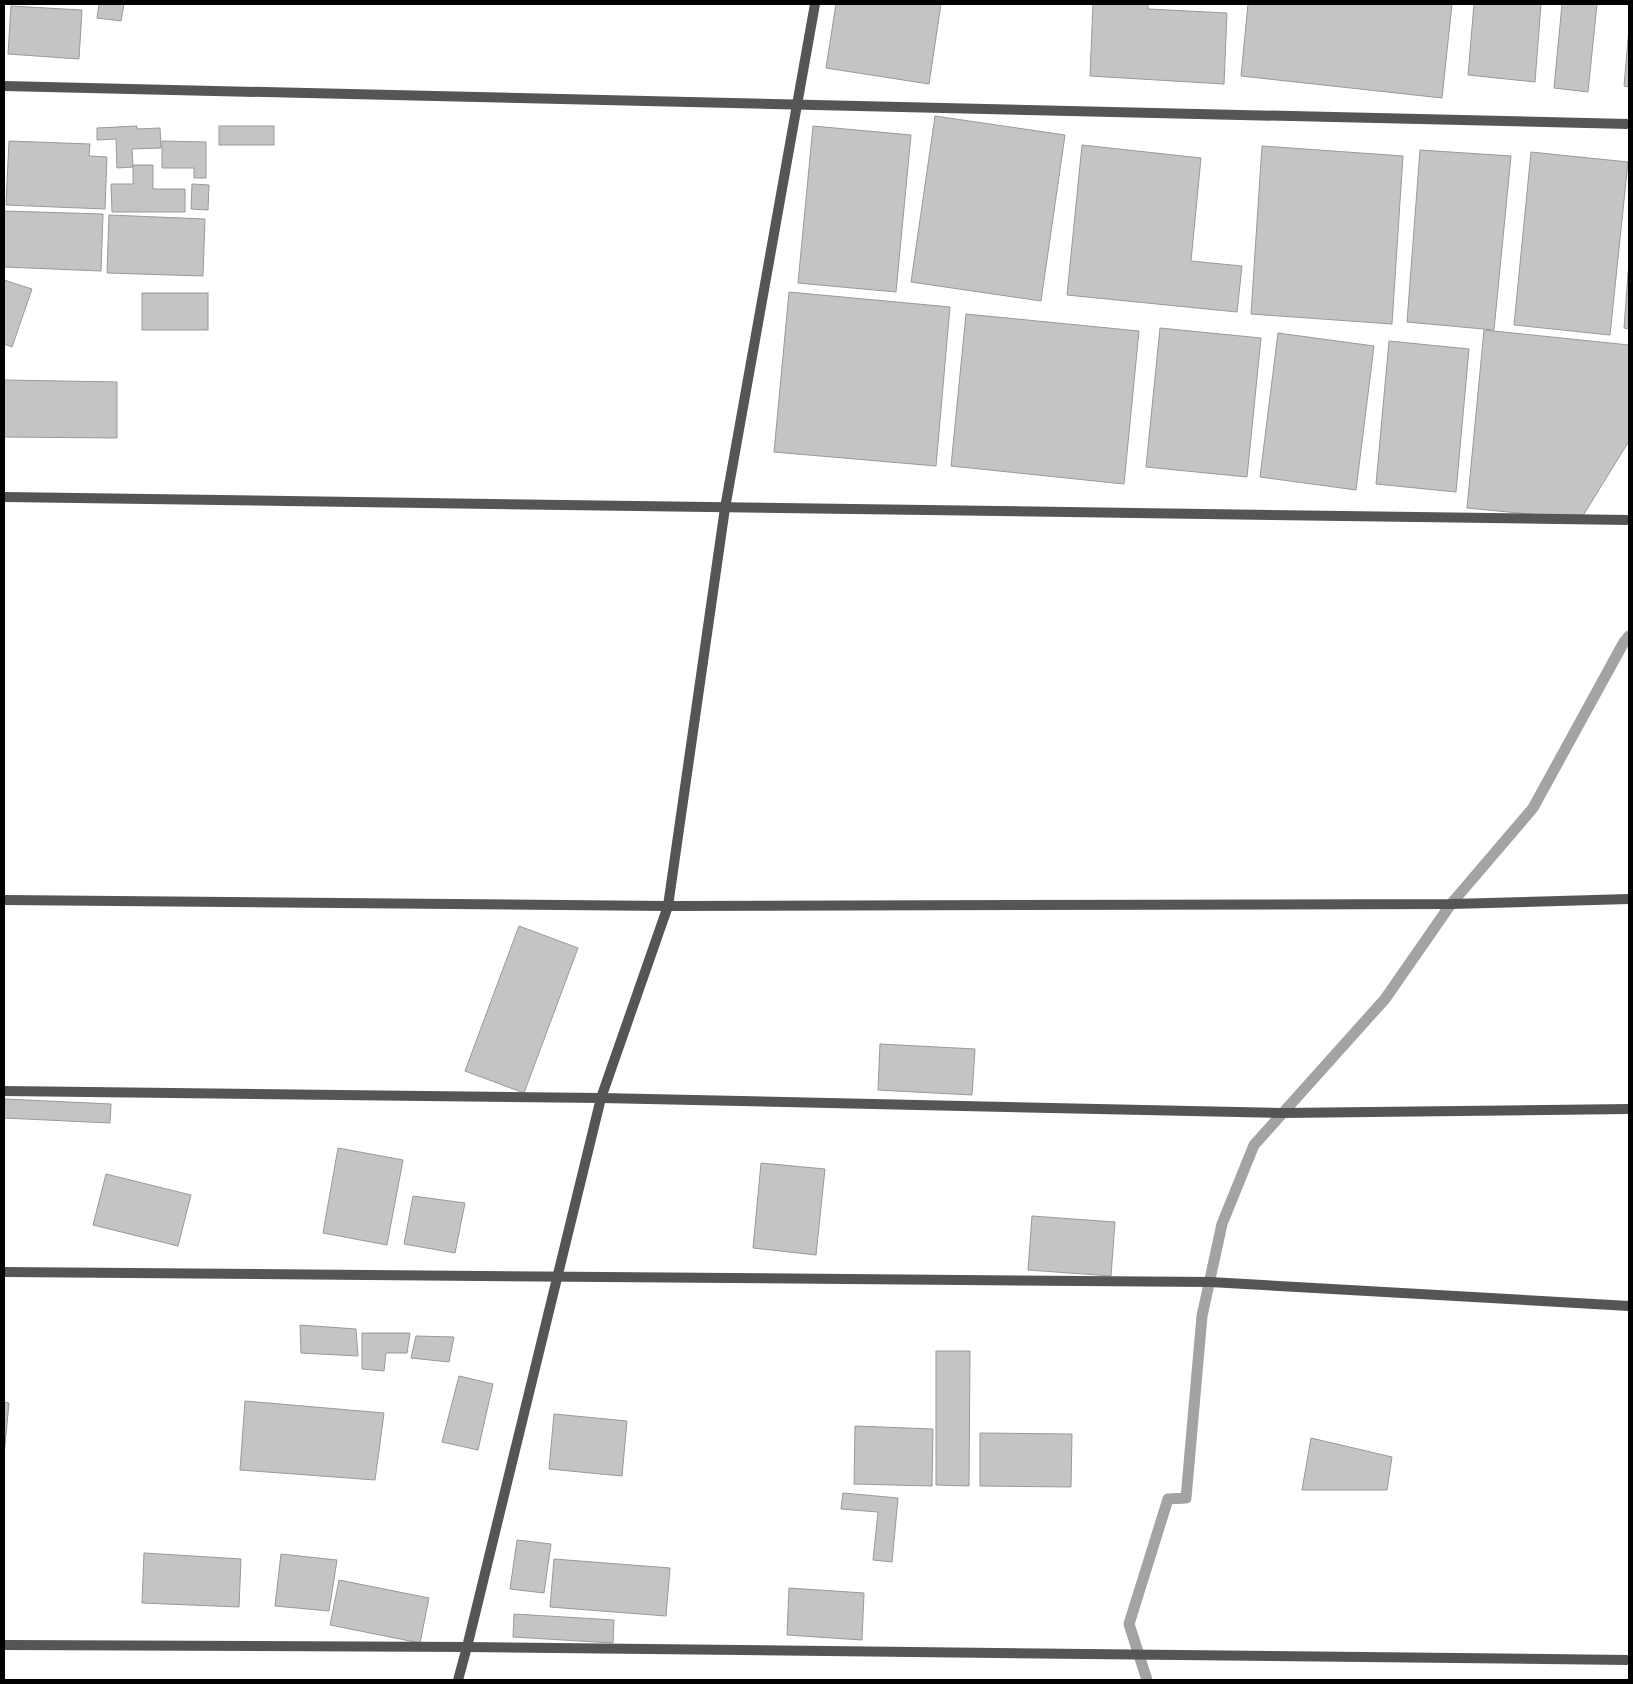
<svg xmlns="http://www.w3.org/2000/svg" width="1633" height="1684" viewBox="0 0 1633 1684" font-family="'PT Sans',sans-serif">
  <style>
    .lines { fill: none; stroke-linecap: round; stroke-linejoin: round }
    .stream { stroke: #a3a3a3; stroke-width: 11 }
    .building { fill: #c4c4c4; stroke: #999 }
    .lane { stroke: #555; stroke-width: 10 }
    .street { stroke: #555; stroke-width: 10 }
  </style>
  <rect width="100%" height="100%" fill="#fff"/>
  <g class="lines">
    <path class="stream" d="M1147 1680 1129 1624 1168 1499 1186 1498 1202 1316 1222 1224 1254 1145 1385 999 1451 904 1533 808 1624 642 1629 636"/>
  </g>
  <g class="building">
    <path d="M99 4H124L121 21 97 18Z"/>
    <path d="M836 4H941L929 84 826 68Z"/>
    <path d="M1093 4H1148V9L1227 13 1224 84 1090 76Z"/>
    <path d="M1248 4H1452L1442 98 1241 76Z"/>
    <path d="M1474 4H1541L1535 82 1468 75Z"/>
    <path d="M1562 4H1597L1588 92 1554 88Z"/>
    <path d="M11 6 82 10 79 59 8 54Z"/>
    <path d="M1629 29V87L1624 86Z"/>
    <path d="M935 116 1065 135 1041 301 911 282Z"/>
    <path d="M137 126V129L160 128 161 148 132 149 133 167 117 168 116 139 97 140V128Z"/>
    <rect x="219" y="126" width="55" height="19"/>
    <path d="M813 126 911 135 896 292 798 283Z"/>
    <path d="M9 141 90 144 89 156 107 157 105 209 6 205Z"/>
    <path d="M162 141 206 142V178H194V168H162Z"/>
    <path d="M1082 145 1201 158 1191 261 1242 266 1237 312 1067 295Z"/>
    <path d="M1262 146 1403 156 1392 324 1251 314Z"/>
    <path d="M1420 150 1511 156 1494 330 1407 322Z"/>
    <path d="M1531 152 1628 162 1610 335 1514 325Z"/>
    <path d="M133 165H153V189H185V212H112L111 184H133Z"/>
    <path d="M192 184 209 185 208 210 191 209Z"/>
    <path d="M4 211 103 214 101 271 4 267Z"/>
    <path d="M109 215 205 219 203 276 107 273Z"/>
    <path d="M1629 261V329L1624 328Z"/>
    <path d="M4 280 32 289 12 347 4 344Z"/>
    <path d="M789 292 950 307 936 466 774 452Z"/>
    <rect x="142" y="293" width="66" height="37"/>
    <path d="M966 314 1139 331 1124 484 951 466Z"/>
    <path d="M1160 328 1261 338 1247 477 1146 467Z"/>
    <path d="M1484 330 1629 345V441L1581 519 1467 508Z"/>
    <path d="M1278 333 1374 346 1356 490 1260 477Z"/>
    <path d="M1389 341 1469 349 1456 492 1376 484Z"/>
    <path d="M4 380 117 382V438L4 437Z"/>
    <path d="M519 926 578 948 524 1093 465 1071Z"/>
    <path d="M880 1044 975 1049 972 1095 878 1090Z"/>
    <path d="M5 1099 111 1104 110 1123 4 1118Z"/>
    <path d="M338 1148 403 1160 387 1245 323 1233Z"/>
    <path d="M761 1163 825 1169 816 1255 753 1248Z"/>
    <path d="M106 1174 191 1195 178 1246 93 1225Z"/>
    <path d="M413 1196 465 1203 455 1253 404 1244Z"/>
    <path d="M1032 1216 1115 1222 1111 1276 1028 1270Z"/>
    <path d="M300 1325 356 1329 358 1356 301 1353Z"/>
    <path d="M362 1333H410L407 1353H386L384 1371 362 1369Z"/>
    <path d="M416 1336 454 1337 449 1362 411 1358Z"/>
    <path d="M936 1351H970L969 1486 936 1485Z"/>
    <path d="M459 1376 493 1384 478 1450 442 1442Z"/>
    <path d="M245 1401 384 1413 375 1480 240 1470Z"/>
    <path d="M4 1402 9 1403 4 1455Z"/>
    <path d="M554 1414 627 1421 622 1476 549 1469Z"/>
    <path d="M855 1426 933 1429 932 1486 854 1484Z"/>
    <path d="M980 1433 1072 1434 1071 1487 980 1486Z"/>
    <path d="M1311 1438 1392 1457 1387 1490H1302Z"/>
    <path d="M843 1493 898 1498 892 1562 873 1560 878 1512 841 1509Z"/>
    <path d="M517 1540 551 1544 544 1593 510 1589Z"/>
    <path d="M144 1553 241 1559 239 1607 142 1603Z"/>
    <path d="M281 1554 337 1560 329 1611 275 1606Z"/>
    <path d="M554 1559 670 1568 666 1616 550 1607Z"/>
    <path d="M339 1580 429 1598 420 1643 330 1625Z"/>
    <path d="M789 1588 864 1593 862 1640 787 1635Z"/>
    <path d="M514 1614 614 1620 613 1643 513 1637Z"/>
  </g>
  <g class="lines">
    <path class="lane" d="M4 1091 601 1098 1282 1113 1629 1109"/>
    <g class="street">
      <path d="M4 86 1629 124"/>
      <path d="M4 497 1629 520"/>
      <path d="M4 900 668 906 1451 904 1629 899"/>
      <path d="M4 1272 1210 1282 1629 1306"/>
      <path d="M4 1645 467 1647 1629 1660"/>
      <path d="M458 1680 467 1647 601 1098 668 906 725 508 815 4"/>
    </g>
  </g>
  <rect width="1633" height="1684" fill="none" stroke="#000000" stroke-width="10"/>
</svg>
